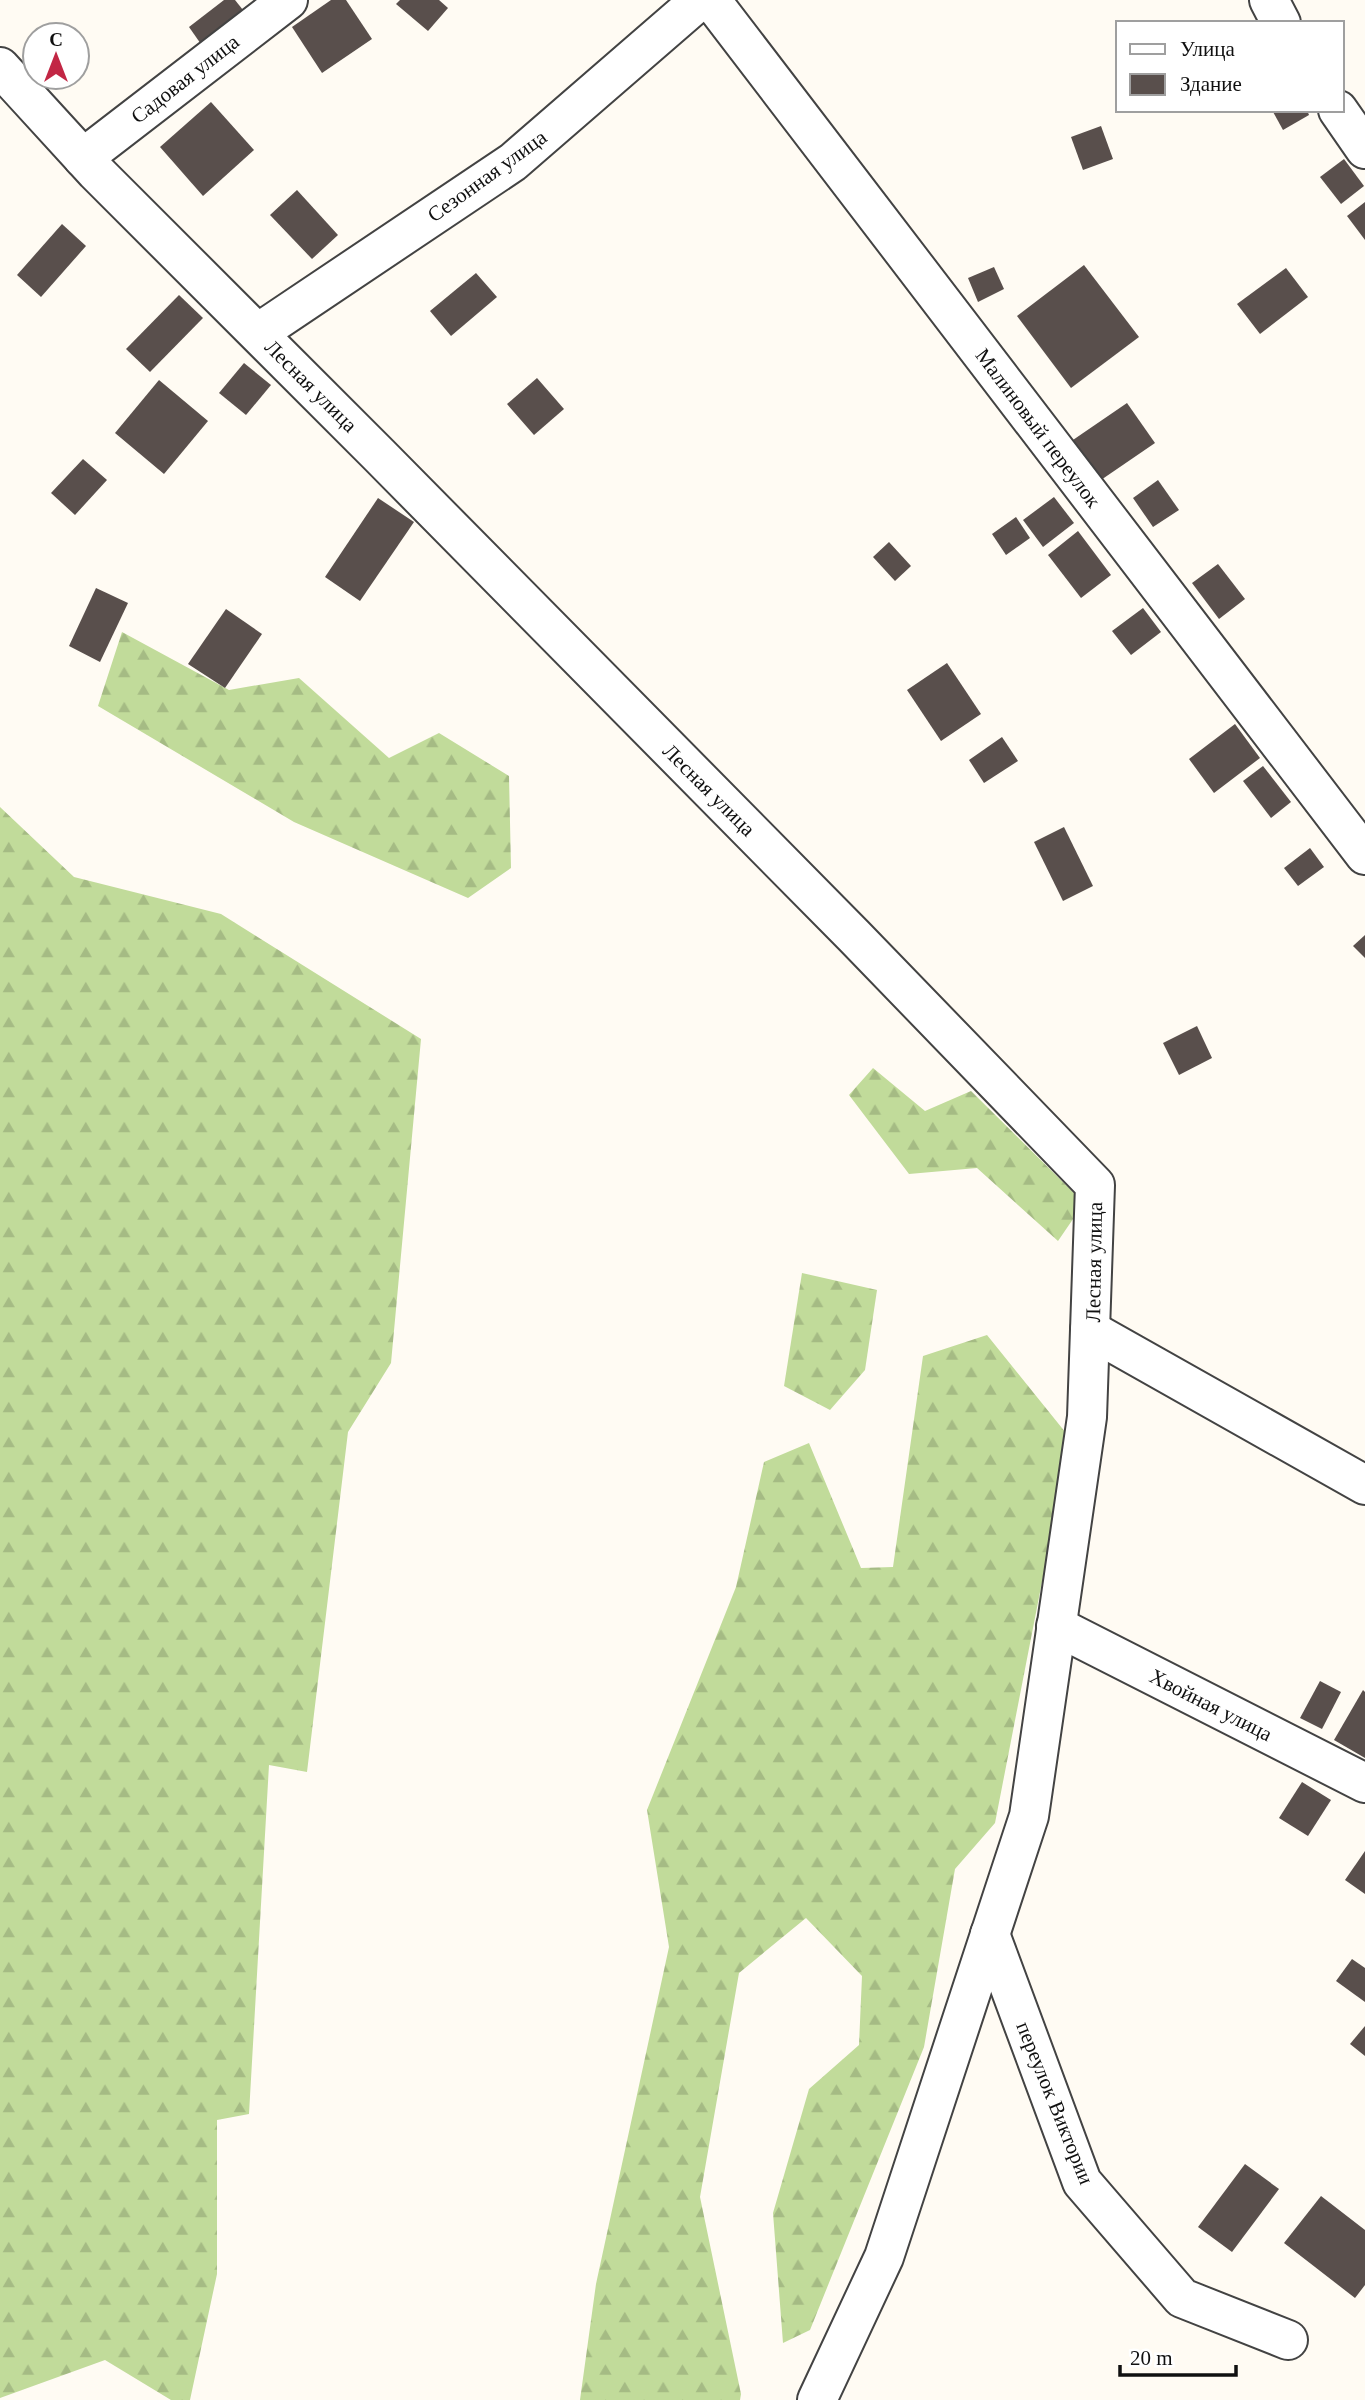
<svg xmlns="http://www.w3.org/2000/svg" width="1365" height="2400" viewBox="0 0 1365 2400" font-family="Georgia,serif">
  <style>
    .forest { fill: url(#forest-firs) }
    .building { fill: #594f4c }
    .lines { fill: none; stroke-linecap: round; stroke-linejoin: round }
    .minor-casing { stroke: #434343; stroke-width: 42 }
    .minor { stroke: #fff; stroke-width: 38 }
    .labels { text-anchor: middle; stroke-width: 7; stroke-linejoin: round; paint-order: stroke }
    .street-label { font-size: 21px; fill: #101010; stroke: #fff }
  </style>
  <defs>
    <pattern id="forest-firs" width="22" height="20" patternUnits="userSpaceOnUse" patternTransform="scale(1.75)"><rect width="22" height="20" fill="#c1db9a"/><path d="M5 1l3.5 6h-7zM16 11l3.5 6h-7z" fill="#a5bb84"/></pattern>
  </defs>
  <rect width="100%" height="100%" fill="#fffbf3"/>
  <g class="forest">
    <path d="M122 632 229 690 299 678 389 758 439 733 509 776 511 868 468 898 294 822 98 706Z"/>
    <path d="M0 807 74 877 221 914 421 1039 391 1363 348 1432 307 1772 269 1765 249 2114 217 2120V2274L190 2400H171L105 2360 0 2398Z"/>
    <path d="M873 1068 925 1111 971 1091 1084 1203 1058 1241 977 1168 909 1174 849 1095Z"/>
    <path d="M802 1273 877 1290 865 1370 830 1410 784 1386Z"/>
    <path d="M987 1335 1070 1438 995 1823 955 1869 924 2047 810 2330 783 2343 773 2213 809 2089 859 2045 862 1976 806 1918 739 1973 700 2197 741 2394 740 2400H580L596 2284 669 1947 647 1810 736 1587 764 1462 809 1443 861 1568 893 1567 923 1356Z"/>
  </g>
  <g class="building">
    <path d="M224 0H235L247 15 203 47 189 27Z"/>
    <path d="M331 0H346L372 39 322 73 292 27Z"/>
    <path d="M400 0H439L448 8 428 31 396 4Z"/>
    <path d="M211 102 254 150 203 196 160 147Z"/>
    <path d="M1272 110H1307L1309 115 1283 130Z"/>
    <path d="M1101 126 1113 159 1083 170 1071 137Z"/>
    <path d="M1344 159 1364 186 1341 204 1320 177Z"/>
    <path d="M297 190 338 235 312 259 270 215Z"/>
    <path d="M1365 202V240L1347 216Z"/>
    <path d="M62 224 86 246 41 297 17 275Z"/>
    <path d="M1084 265 1139 337 1071 388 1017 316Z"/>
    <path d="M994 267 1004 289 978 302 968 278Z"/>
    <path d="M1286 268 1308 297 1260 334 1237 304Z"/>
    <path d="M476 273 497 297 451 336 430 311Z"/>
    <path d="M179 295 203 318 150 372 126 349Z"/>
    <path d="M244 363 271 385 246 415 219 393Z"/>
    <path d="M537 378 564 409 534 435 507 404Z"/>
    <path d="M159 380 208 421 164 474 115 433Z"/>
    <path d="M1127 403 1155 443 1098 482 1070 442Z"/>
    <path d="M83 459 107 480 75 515 51 493Z"/>
    <path d="M1158 480 1179 510 1153 527 1133 498Z"/>
    <path d="M1054 497 1074 523 1043 547 1023 520Z"/>
    <path d="M378 498 414 522 360 601 325 577Z"/>
    <path d="M1016 517 1030 538 1006 555 992 534Z"/>
    <path d="M1078 531 1111 575 1081 598 1048 555Z"/>
    <path d="M889 542 911 566 895 581 873 557Z"/>
    <path d="M1218 564 1245 599 1219 619 1192 583Z"/>
    <path d="M96 588 128 603 100 662 69 646Z"/>
    <path d="M1143 608 1161 632 1131 655 1112 631Z"/>
    <path d="M226 609 262 634 225 688 188 664Z"/>
    <path d="M947 663 981 714 941 741 907 690Z"/>
    <path d="M1235 724 1260 758 1214 793 1189 759Z"/>
    <path d="M1002 737 1018 761 984 783 969 760Z"/>
    <path d="M1263 766 1291 802 1271 818 1243 781Z"/>
    <path d="M1064 827 1093 886 1063 901 1034 842Z"/>
    <path d="M1310 848 1324 867 1298 886 1284 868Z"/>
    <path d="M1365 935V958L1353 946Z"/>
    <path d="M1197 1026 1212 1058 1179 1075 1163 1043Z"/>
    <path d="M1320 1681 1341 1692 1322 1729 1300 1718Z"/>
    <path d="M1363 1690 1365 1692V1758L1334 1740Z"/>
    <path d="M1302 1782 1331 1800 1308 1836 1279 1818Z"/>
    <path d="M1365 1851V1894L1345 1880Z"/>
    <path d="M1352 1959 1365 1968V2002L1336 1981Z"/>
    <path d="M1365 2026V2056L1350 2044Z"/>
    <path d="M1245 2164 1279 2189 1232 2252 1198 2227Z"/>
    <path d="M1321 2196 1365 2230V2285L1355 2298 1284 2243Z"/>
  </g>
  <g class="lines">
    <g class="minor-casing">
      <g id="minor">
        <path d="M711 0 1365 855"/>
        <path d="M1269 0 1281 23"/>
        <path d="M0 67 96 172 379 455 854 936 1095 1185 1087 1417 1029 1816 884 2257 817 2400"/>
        <path d="M1338 110 1365 149"/>
        <path d="M83 158 288 0"/>
        <path d="M258 333 513 162 700 0"/>
        <path d="M1090 1330 1365 1485"/>
        <path d="M1056 1626 1365 1783"/>
        <path d="M990 1934 1082 2182 1182 2298 1288 2340"/>
      </g>
    </g>
    <use href="#minor" class="minor"/>
  </g>
  <g class="labels">
    <g class="street-label">
      <text transform="translate(185 79) rotate(-38)" y="7">Садовая улица</text>
      <text transform="translate(487 176) rotate(-36)" y="7">Сезонная улица</text>
      <text transform="translate(311 386) rotate(45)" y="7">Лесная улица</text>
      <text transform="translate(1038 428) rotate(53)" y="7">Малиновый переулок</text>
      <text transform="translate(709 790) rotate(45)" y="7">Лесная улица</text>
      <text transform="translate(1094 1262) rotate(-89)" y="7">Лесная улица</text>
      <text transform="translate(1211 1705) rotate(27)" y="7">Хвойная улица</text>
      <text transform="translate(1055 2103) rotate(68)" y="7">переулок Виктории</text>
    </g>
  </g>
  <rect x="1116" y="21" width="228" height="91" fill="#ffffff" stroke="#9f9f9f" stroke-width="2"/>
  <rect x="1130" y="44" width="35" height="10" fill="#ffffff" stroke="#9f9f9f" stroke-width="2"/>
  <text x="1180" y="56" font-size="21" fill="#101010">Улица</text>
  <rect x="1130" y="74" width="35" height="21" fill="#594f4c" stroke="#9f9f9f" stroke-width="2"/>
  <text x="1180" y="91" font-size="21" fill="#101010">Здание</text>
  <g transform="translate(56 56)"><circle r="33" fill="#ffffff" stroke="#9f9f9f" stroke-width="2"/>
  <path d="M0-5L12 26L0 18L-12 26Z" fill="#c22644"/>
  <text y="-10" font-size="19" font-weight="bold" text-anchor="middle" fill="#101010">С</text>
  </g>
  <path d="M1120 2365v10h116v-10" fill="none" stroke="#101010" stroke-width="3.5"/>
  <text x="1130" y="2365" font-size="21" fill="#101010" stroke="#ffffff" stroke-width="5" paint-order="stroke">20 m</text>
</svg>
